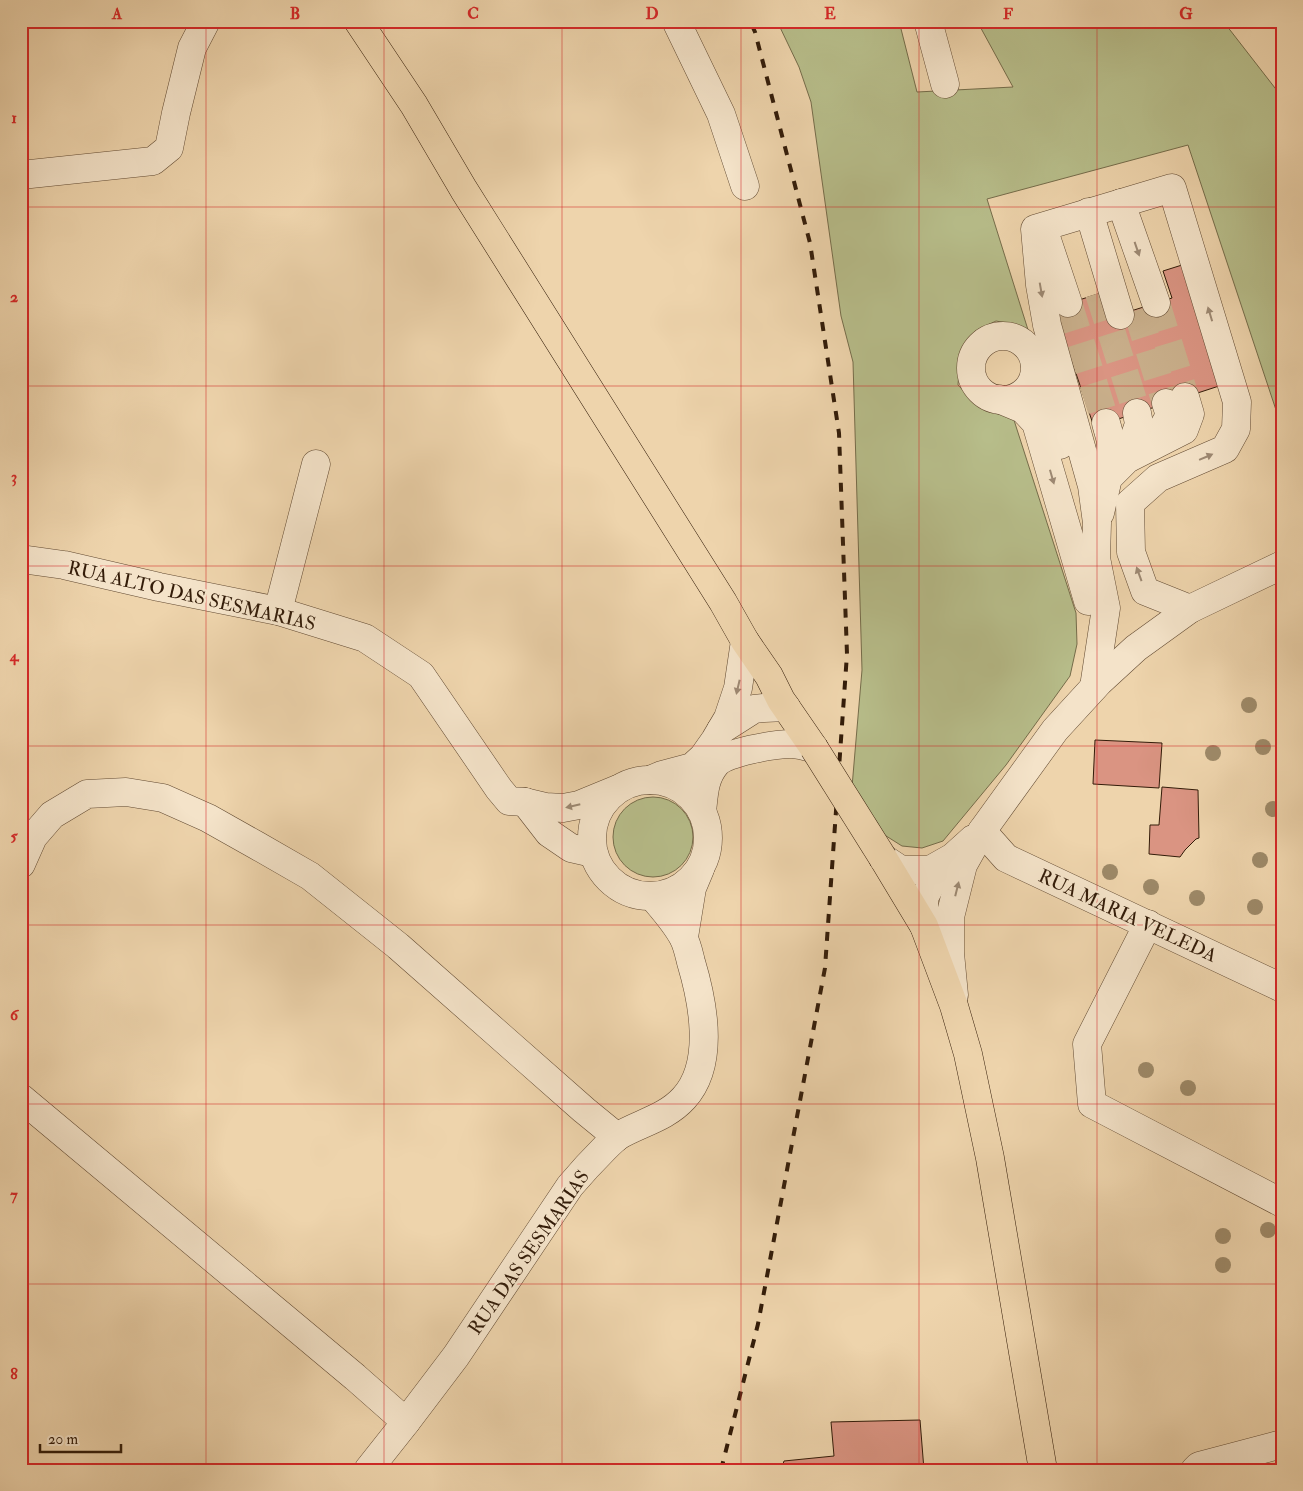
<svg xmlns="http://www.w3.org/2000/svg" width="1303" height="1491" viewBox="0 0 1303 1491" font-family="'IM FELL Double Pica',serif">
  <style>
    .green { fill: #b7bd8a; stroke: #756c4a }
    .building { fill: #da9482; stroke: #331c09 }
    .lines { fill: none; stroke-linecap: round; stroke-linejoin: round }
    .minor-tunnel { stroke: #c9af8b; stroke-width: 28; stroke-dasharray: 28 14; stroke-linecap: butt }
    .minor-casing { stroke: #624a32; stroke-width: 29 }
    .major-casing { stroke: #331c09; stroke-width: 29 }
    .minor { stroke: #f4e3c9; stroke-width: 28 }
    .major { stroke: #eed4ac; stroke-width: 28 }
    .rail { stroke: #331c09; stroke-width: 4; stroke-dasharray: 9 9; stroke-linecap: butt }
    .major-bridge-casing { stroke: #331c09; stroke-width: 29; stroke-linecap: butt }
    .major-bridge { stroke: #eed4ac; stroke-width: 28 }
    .tree { fill: #9d8968 }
    .oneway { fill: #9d8973 }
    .grid { fill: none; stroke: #d62828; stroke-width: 1; stroke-opacity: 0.55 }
    .labels { text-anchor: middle; stroke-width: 4.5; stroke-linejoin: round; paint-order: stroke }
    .street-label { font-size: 19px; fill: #331c09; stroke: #f4e3c9 }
    .neatline { fill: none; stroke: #d62828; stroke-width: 2 }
    .grid-label { font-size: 16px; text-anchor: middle; font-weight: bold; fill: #d62828 }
  </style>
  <rect width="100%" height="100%" fill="#eed4ac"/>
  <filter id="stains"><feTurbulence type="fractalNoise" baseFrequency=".004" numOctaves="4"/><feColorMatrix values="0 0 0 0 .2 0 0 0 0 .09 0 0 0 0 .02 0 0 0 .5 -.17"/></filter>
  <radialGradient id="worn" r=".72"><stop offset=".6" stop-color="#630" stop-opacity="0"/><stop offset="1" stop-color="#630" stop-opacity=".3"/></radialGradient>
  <g class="green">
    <path d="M777 21H899L917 92 1013 87 977 21H1222L1230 30 1282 97V414L1278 416 1188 145 987 199 1029 333 1017 325 996 321 975 331 960 355 958 385 977 405 1012 414 1076 613 1077 644 1070 676 1006 765 943 841 922 848 902 846 883 834 852 787 862 670 853 362 841 316 811 102 799 67Z"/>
    <circle cx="653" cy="837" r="40"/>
  </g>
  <g class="building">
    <path d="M1182 265 1222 385 1094 427 1054 308 1104 292 1112 317 1172 298 1163 271Z"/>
    <path d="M1095 740 1162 743 1159 788 1093 784Z"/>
    <path d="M1162 787 1198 790 1199 838 1196 839 1185 850 1180 857 1149 854 1150 825H1159Z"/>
    <path d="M920 1420 924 1470H781L784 1461 834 1456 831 1422Z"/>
  </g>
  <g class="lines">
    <g class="minor-tunnel">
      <path d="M1099 293 1137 413"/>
      <path d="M1068 303 1106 423"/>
      <path d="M1156 303 1185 397"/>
      <path d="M1137 310 1166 403"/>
    </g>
    <g class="minor-casing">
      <g id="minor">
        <path d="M676 21 721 114 745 186"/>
        <path d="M928 21 945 84"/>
        <path d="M21 175 153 161 169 148 176 113 192 48 206 21"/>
        <path d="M1121 203 1156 303"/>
        <path d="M1089 212 1120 315"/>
        <path d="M1046 237 1068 303"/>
        <circle cx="1003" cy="368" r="32"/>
        <path d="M1035 365 1060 445"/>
        <path d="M999 399 1023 409 1036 423 1088 601"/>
        <path d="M1106 423 1111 441 1108 478"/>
        <path d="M1150 445 1160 433 1170 415 1166 403"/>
        <path d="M1127 459 1139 424 1137 413"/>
        <path d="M1100 513 1108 478 1127 459 1184 430 1190 414 1185 397"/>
        <path d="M21 559 64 565 159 587 278 611 365 638 421 675 499 789 509 801 525 802 546 807 563 808 579 805 618 789"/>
        <path d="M278 611 316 464"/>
        <path d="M1094 687 1106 608 1096 558 1097 523 1092 486 1047 325 1040 285 1035 229 1172 188 1237 402 1236 429 1225 449 1158 478 1130 503 1131 552 1145 591 1190 609"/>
        <path d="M721 730 754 709 764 708 786 707"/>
        <circle cx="650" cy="838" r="58"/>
        <path d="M650 780 662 775 692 767 703 757 715 740 728 718 738 688 745 641"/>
        <path d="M525 802 549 833 571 848 593 853"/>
        <path d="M702 812C704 794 704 778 716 764 726 752 775 744 791 744 798 744 807 747 814 748"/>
        <path d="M982 831 1006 858 1282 988"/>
        <path d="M883 858 901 870H930L953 857 973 839"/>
        <path d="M21 864 33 837 52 815 87 794 126 792 163 798 208 818 256 845 310 876 398 946 584 1110 617 1137"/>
        <path d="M932 923 924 926V898L935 877 950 860"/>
        <path d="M1148 924 1087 1044 1092 1104 1282 1203"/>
        <path d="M684 937 692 888 700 869"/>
        <path d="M954 995 950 953V917L963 865 982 831 1055 730 1099 682 1136 648 1190 609 1282 565"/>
        <path d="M21 1098 355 1377 406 1422"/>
        <path d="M368 1470 406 1422 456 1356 570 1186C581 1173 592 1161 604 1149 608 1145 613 1140 618 1136 640 1123 666 1118 684 1098 715 1064 703 1002 691 962 689 954 687 944 683 937 675 922 663 909 653 897"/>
        <path d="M1195 1470 1199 1466 1282 1444"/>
      </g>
    </g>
    <g class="major-casing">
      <g id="major">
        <path d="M358 21 414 105 464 190 723 602 745 641 769 676 781 700 814 748"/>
        <path d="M883 858 924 926 954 1006 968 1054 990 1158 1043 1470"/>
      </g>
    </g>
    <use href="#minor" class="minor"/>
    <use href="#major" class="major"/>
    <path class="rail" d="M721 1470 758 1324 825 968 847 654 839 433 810 243 755 32 750 21"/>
    <g class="major-bridge-casing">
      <path id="major-bridge" d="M814 748 883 858"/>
    </g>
    <use href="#major-bridge" class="major-bridge"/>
  </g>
  <g class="tree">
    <circle cx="1249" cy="705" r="8"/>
    <circle cx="1263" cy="747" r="8"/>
    <circle cx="1213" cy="753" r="8"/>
    <circle cx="1273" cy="809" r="8"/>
    <circle cx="1260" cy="860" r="8"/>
    <circle cx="1110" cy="872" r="8"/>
    <circle cx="1151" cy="887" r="8"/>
    <circle cx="1197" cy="898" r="8"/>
    <circle cx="1255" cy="907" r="8"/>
    <circle cx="1146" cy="1070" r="8"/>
    <circle cx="1188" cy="1088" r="8"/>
    <circle cx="1268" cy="1230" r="8"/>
    <circle cx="1223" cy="1236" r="8"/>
    <circle cx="1223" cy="1265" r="8"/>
  </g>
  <defs><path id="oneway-solid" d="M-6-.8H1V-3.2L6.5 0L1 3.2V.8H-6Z" transform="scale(1.25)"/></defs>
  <g class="oneway">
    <use href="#oneway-solid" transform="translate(1137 249) rotate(71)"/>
    <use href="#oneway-solid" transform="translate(1041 290) rotate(80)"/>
    <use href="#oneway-solid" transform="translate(1210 314) rotate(-107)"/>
    <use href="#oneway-solid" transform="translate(1206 457) rotate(-23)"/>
    <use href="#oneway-solid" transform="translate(1052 477) rotate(74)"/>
    <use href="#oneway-solid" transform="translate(1139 574) rotate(-110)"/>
    <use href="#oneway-solid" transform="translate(738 687) rotate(103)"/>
    <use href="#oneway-solid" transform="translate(573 806) rotate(167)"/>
    <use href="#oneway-solid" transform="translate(957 889) rotate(-76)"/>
  </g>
  <path class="grid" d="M206 21V1470M384 21V1470M562 21V1470M741 21V1470M919 21V1470M1097 21V1470M21 207H1282M21 386H1282M21 566H1282M21 746H1282M21 925H1282M21 1104H1282M21 1284H1282"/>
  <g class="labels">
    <g class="street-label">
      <text transform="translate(192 595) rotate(13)" y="7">RUA ALTO DAS SESMARIAS</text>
      <text transform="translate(1128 915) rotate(25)" y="7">RUA MARIA VELEDA</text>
      <text transform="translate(528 1252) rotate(-55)" y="7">RUA DAS SESMARIAS</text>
    </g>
  </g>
  <rect width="1303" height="1491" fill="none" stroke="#eed4ac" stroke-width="55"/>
  <path d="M40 1444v8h81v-8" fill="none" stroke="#331c09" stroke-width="2.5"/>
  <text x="48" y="1444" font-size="15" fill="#331c09" stroke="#f4e3c9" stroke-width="4" paint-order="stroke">20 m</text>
  <rect x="28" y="28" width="1248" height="1436" class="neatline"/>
  <g class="grid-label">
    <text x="117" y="19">A</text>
    <text x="295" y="19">B</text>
    <text x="473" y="19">C</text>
    <text x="652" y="19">D</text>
    <text x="830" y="19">E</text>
    <text x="1008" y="19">F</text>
    <text x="1186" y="19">G</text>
    <text x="14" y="123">1</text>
    <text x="14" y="302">2</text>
    <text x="14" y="482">3</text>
    <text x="14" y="661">4</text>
    <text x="14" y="841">5</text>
    <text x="14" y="1020">6</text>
    <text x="14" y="1200">7</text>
    <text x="14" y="1379">8</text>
  </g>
  <rect width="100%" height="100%" filter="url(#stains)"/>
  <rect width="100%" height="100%" fill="url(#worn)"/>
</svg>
